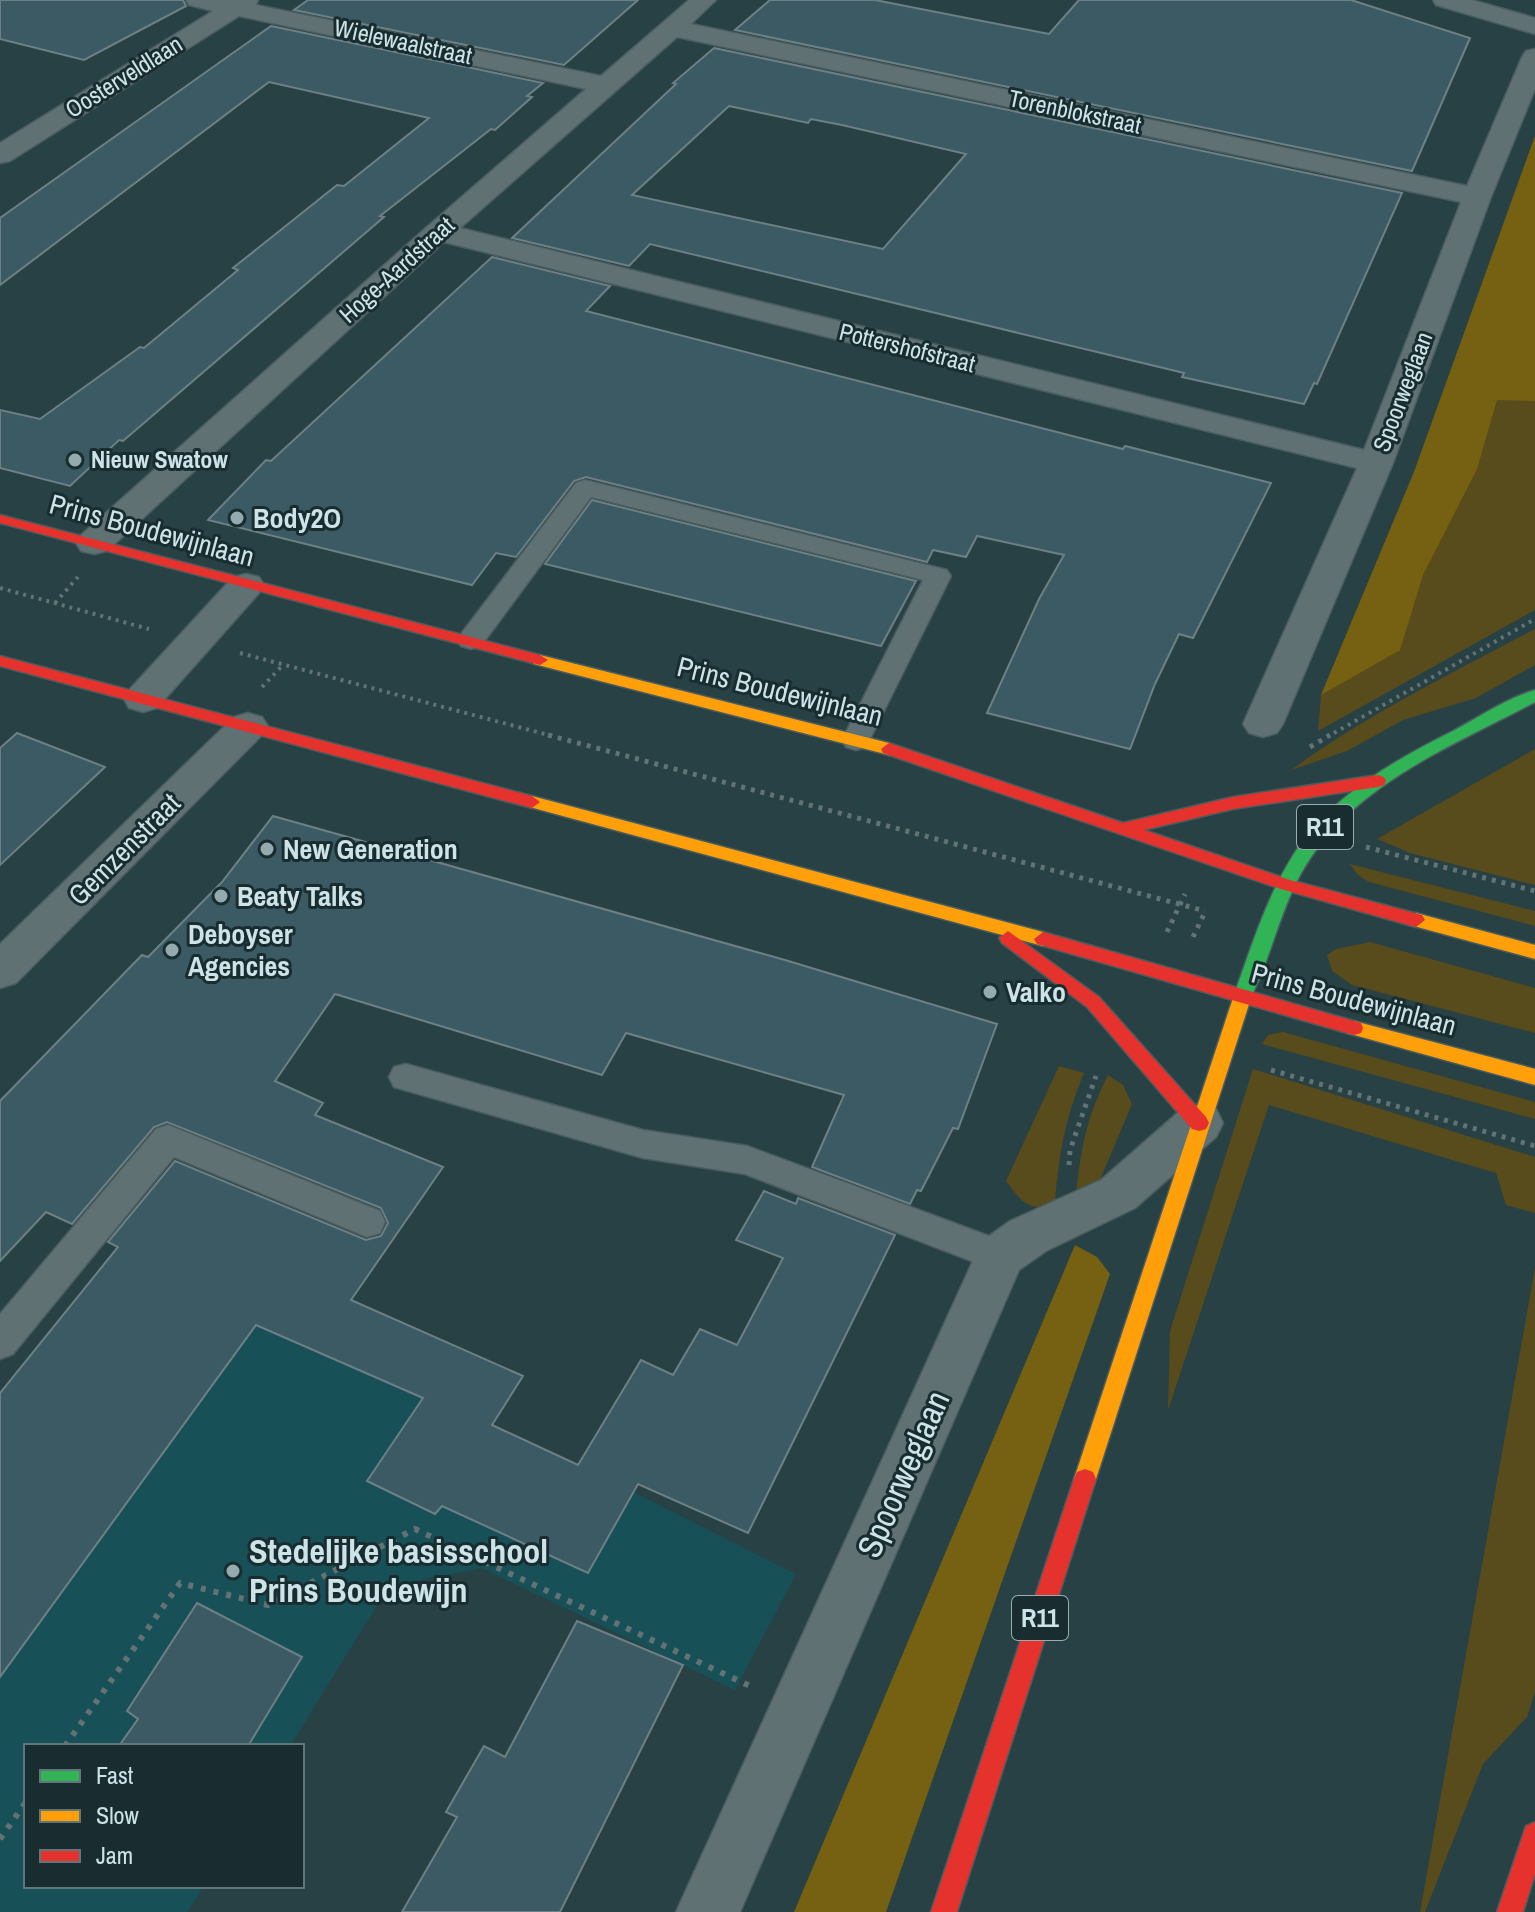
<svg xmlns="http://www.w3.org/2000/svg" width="1535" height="1912" viewBox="0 0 1535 1912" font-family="'Archivo Narrow',sans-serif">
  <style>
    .built { fill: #185058 }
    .green { fill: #584b1c }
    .forest { fill: #766112 }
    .building { fill: #3b5a63; stroke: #6d8085; stroke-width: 2; fill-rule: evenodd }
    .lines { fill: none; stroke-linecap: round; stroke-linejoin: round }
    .lane-casing { stroke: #495c5f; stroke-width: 3 }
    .street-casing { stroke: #495c5f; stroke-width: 3 }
    .fast-casing { stroke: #495c5f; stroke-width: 3 }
    .slow-casing { stroke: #495c5f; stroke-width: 3 }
    .jam-casing { stroke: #495c5f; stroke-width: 3 }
    .path-far2 { stroke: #627275; stroke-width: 4; stroke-dasharray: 3 5; stroke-linecap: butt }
    .path-far1 { stroke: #627275; stroke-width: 5; stroke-dasharray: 4 6; stroke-linecap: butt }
    .path { stroke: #627275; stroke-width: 6; stroke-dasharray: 5 8; stroke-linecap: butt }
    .lane { fill: #5f7173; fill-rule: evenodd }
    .street { fill: #5f7173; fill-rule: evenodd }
    .fast { fill: #30b455; fill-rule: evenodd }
    .slow { fill: #ff9f0a; fill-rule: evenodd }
    .jam { fill: #e5322d; fill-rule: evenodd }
    .poi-dot { fill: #93abaf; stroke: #192d30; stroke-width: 3 }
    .labels { text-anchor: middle; stroke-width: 6; stroke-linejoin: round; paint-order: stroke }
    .far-street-label { font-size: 24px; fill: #cce4e8; stroke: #192d30 }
    .far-poi-label { font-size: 24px; font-weight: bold; fill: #cce4e8; stroke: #192d30; text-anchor: start }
    .shield { fill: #192d30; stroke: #96adb1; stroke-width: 2 }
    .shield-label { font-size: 26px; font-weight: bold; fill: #cce4e8 }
    .poi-label { font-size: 28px; font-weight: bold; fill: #cce4e8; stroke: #192d30; text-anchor: start }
    .street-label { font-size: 28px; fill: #cce4e8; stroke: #192d30 }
    .near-street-label { font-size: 34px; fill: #cce4e8; stroke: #192d30 }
    .near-poi-label { font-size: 34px; font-weight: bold; fill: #cce4e8; stroke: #192d30; text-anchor: start }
  </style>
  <rect width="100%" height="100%" fill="#284144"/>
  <path class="built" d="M194 1232 523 1376 492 1425 633 1492 796 1574 735 1690 482 1568 389 1586 290 1746H26V1886H204L187 1912H0V1478Z"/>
  <g class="green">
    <path d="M1535 136V610L1318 731 1321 695 1414 472Z"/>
    <path d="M1535 629V665L1476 698 1403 720 1347 751 1291 770C1368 714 1452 673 1535 629Z"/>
    <path d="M1535 749V885L1410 853 1377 839Z"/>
    <path d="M1350 864 1535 911V926L1369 882 1358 875Z"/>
    <path d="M1370 942 1535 988V1033L1352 985 1332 971 1327 955 1336 949Z"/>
    <path d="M1283 1032 1535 1102V1119L1262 1044 1268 1035Z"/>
    <path d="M1059 1066 1084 1073C1065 1118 1059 1154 1055 1202 1031 1215 1020 1200 1006 1181Z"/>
    <path d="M1253 1069 1535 1157V1213L1506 1205 1496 1173 1269 1105 1168 1410 1170 1331Z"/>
    <path d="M1108 1075 1123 1085 1132 1104 1100 1180 1090 1190 1076 1193C1081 1147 1087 1116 1108 1075Z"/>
    <path d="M1535 1268V1692L1527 1717 1483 1764 1425 1912H1420Z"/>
  </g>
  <g class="forest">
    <path d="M1535 136V401L1497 400 1477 469 1423 575 1400 650 1321 695 1414 472Z"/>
    <path d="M1075 1245 1097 1257 1110 1274 886 1912H794Z"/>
  </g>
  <g class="building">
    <path d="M0 0H183L186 6 84 60 0 39Z"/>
    <path d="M308 0H638L564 65 294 10Z"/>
    <path d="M770 0H875L1049 34 1079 0H1351L1470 38 1412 171 735 30Z"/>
    <path d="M271 26 543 83 527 96 532 97 495 130 491 129 380 216 384 217 123 441 119 440 70 486 0 468V410L40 419 140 347 144 348 238 270 233 268 337 185 344 186 429 118 269 82 0 285V218Z"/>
    <path d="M714 48 1402 193 1317 384 1314 383 1304 404 1182 377 1184 373 650 244 629 266 512 238 676 84 673 83ZM729 106 808 123 811 119 842 125 966 154 883 249 632 195Z"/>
    <path d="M492 257 610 286 586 311 1123 449 1125 446 1271 483 1193 638 1179 634 1155 684 1130 749 987 713 1039 599 1064 555 977 536 966 557 933 550 927 562 586 477 574 481 516 557 496 553 472 585 208 520 266 460 271 461Z"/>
    <path d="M592 500 916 581 881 646 545 564Z"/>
    <path d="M17 733 105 767 0 865V748Z"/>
    <path d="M273 816 785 960 997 1024 958 1129 953 1128 921 1191 917 1190 910 1204 812 1167 844 1095 626 1033 602 1075 335 994 275 1081 323 1103 315 1115 443 1167 351 1300 523 1376 492 1425 578 1465 641 1360 673 1375 700 1329 737 1345 783 1258 736 1240 764 1191 796 1204 798 1198 895 1235 748 1533 638 1484 588 1573 442 1506 435 1514 367 1481 423 1398 256 1325 0 1677V1393L118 1247 108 1242 175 1161 366 1240 381 1236 388 1223 381 1208 167 1122 154 1127 72 1224 46 1212 0 1261V1101L142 955 148 957 222 882Z"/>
    <path d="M197 1603 302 1657 248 1746H119L138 1719 127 1711Z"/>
    <path d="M577 1621 683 1665 560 1912H402L457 1817 446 1812 484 1746 505 1757Z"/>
  </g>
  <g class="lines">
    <g class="lane-casing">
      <g id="lane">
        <path d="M585 480 947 570 951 576 866 747 856 750 846 747 842 740 923 580 591 497 481 646 471 649 461 646 457 640 461 634 576 483Z"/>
        <path d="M406 1064 643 1130 747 1146 1013 1245 1018 1256 1013 1267 1000 1272 745 1174 643 1158 394 1087 389 1077 394 1067Z"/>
        <path d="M168 1125 380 1211 385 1222 380 1233 367 1237 174 1157 13 1354 0 1359V1314L156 1129Z"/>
      </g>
    </g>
    <g class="street-casing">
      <g id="street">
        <path d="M186 0H258L256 5 601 76 689 0H716L691 24 1467 186 1522 57 1526 51 1535 49V89L1491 197 1393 463 1283 724 1277 733 1263 737 1249 733 1243 724 1357 468 444 242 107 551 94 554 81 551 76 543 81 535 428 226 586 89 239 16 10 161 0 163V143L213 11 189 5ZM677 37 1461 202 1364 450 460 228Z"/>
        <path d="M1433 0H1472L1535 18V34L1436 5Z"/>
        <path d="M246 574 259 577 264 585 259 593 157 708 143 712 129 708 124 699 129 690 233 577Z"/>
        <path d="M248 713 262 717 268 726 262 735 16 983 0 988V944L234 717Z"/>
        <path d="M1199 1104 1216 1109 1223 1123 1216 1137 1135 1208 1046 1251 1019 1270 740 1912H676L982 1241 1010 1221 1101 1180 1182 1109Z"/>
      </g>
    </g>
    <g class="fast-casing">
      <path id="fast" d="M1535 690V702C1447 749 1343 788 1296 883 1277 922 1268 965 1248 1003H1236L1233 998C1252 945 1269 888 1302 842 1340 791 1397 759 1453 731 1479 717 1507 698 1535 690Z"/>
    </g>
    <g class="slow-casing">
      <g id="slow">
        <path d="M540 655 889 743 897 749 889 755 534 664 532 660 534 656Z"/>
        <path d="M532 796 1043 932 1052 939 1043 946 526 806 524 802 526 798Z"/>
        <path d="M1416 913 1535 945V959L1410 925 1407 920Z"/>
        <path d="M1242 991 1248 993 1251 998 1096 1479 1093 1486 1085 1489 1077 1486 1074 1479 1233 998 1236 993Z"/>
        <path d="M1354 1021 1535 1069V1085L1347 1033 1345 1028 1347 1023Z"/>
      </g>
    </g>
    <g class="jam-casing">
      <g id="jam">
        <path d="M0 515 540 655 548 660 540 665 0 523Z"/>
        <path d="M0 656 532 796 540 802 532 808 0 666Z"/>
        <path d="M889 743 1123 823 1233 797 1378 775 1384 777 1386 781 1384 785 1378 787 1233 809 1144 830 1290 880 1422 915 1425 920 1416 927 1281 889 883 753 881 749Z"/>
        <path d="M1008 931 1099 997 1206 1117 1209 1123 1206 1129 1199 1131 1192 1129 1087 1007 1002 943 999 938Z"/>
        <path d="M1043 932 1354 1021 1361 1023 1363 1028 1361 1033 1354 1035 1037 944 1034 939Z"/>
        <path d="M1085 1469 1093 1472 1096 1479 957 1912H931L1074 1479 1077 1472Z"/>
        <path d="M1535 1822V1874L1523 1912H1497L1526 1826Z"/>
      </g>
    </g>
    <g class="path-far2">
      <path d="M0 588 149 629"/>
      <path d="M55 603 78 577"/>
      <path d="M240 653 556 737"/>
      <path d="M262 687 283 665"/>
      <path d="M1327 737 1535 619"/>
    </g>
    <g class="path-far1">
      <path d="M548 735 1205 911"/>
      <path d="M1310 747 1330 735"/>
      <path d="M1366 847 1535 891"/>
      <path d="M1167 932 1185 894"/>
      <path d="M1193 937 1206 910"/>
      <path d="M1271 1070 1535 1146"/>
      <path d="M1069 1165 1070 1150 1096 1076"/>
    </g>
    <g class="path">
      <path d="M65 1746 180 1583 268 1605 415 1529 750 1686"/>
      <path d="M0 1839 26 1802"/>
    </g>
    <use href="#lane" class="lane"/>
    <use href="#street" class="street"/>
    <use href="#fast" class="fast"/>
    <use href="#slow" class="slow"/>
    <use href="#jam" class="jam"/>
  </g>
  <g class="poi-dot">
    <circle cx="75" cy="460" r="8"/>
    <circle cx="237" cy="518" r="8"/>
    <circle cx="267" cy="849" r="8"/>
    <circle cx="221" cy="896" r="8"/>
    <circle cx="172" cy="950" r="8"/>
    <circle cx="990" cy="992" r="8"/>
    <circle cx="233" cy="1571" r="8"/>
  </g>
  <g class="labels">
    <g class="far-street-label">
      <text transform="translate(403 42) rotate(12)" y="8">Wielewaalstraat</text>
      <text transform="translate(124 77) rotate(-32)" y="8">Oosterveldlaan</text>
      <text transform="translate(1075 112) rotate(12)" y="8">Torenblokstraat</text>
      <text transform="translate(397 270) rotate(-42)" y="8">Hoge-Aardstraat</text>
      <text transform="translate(907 348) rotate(14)" y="8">Pottershofstraat</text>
      <text transform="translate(1403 392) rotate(-69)" y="8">Spoorweglaan</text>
    </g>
    <g class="far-poi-label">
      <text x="91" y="468">Nieuw Swatow</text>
    </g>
    <g class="shield">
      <rect x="1297" y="805" width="56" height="44" rx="6"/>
      <rect x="1012" y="1596" width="56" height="44" rx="6"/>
    </g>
    <g class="shield-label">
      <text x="1325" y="836">R11</text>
      <text x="1040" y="1627">R11</text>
    </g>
    <g class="poi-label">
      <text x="253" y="528">Body2O</text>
      <text x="283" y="859">New Generation</text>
      <text x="237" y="906">Beaty Talks</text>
      <text x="188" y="944">Deboyser<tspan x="188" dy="32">Agencies</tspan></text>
      <text x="1006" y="1002">Valko</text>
    </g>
    <g class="street-label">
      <text transform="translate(152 530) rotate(15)" y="10">Prins Boudewijnlaan</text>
      <text transform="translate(780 691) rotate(14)" y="10">Prins Boudewijnlaan</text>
      <text transform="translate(124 849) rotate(-45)" y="10">Gemzenstraat</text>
      <text transform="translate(1354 999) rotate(15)" y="10">Prins Boudewijnlaan</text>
    </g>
    <g class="near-street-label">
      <text transform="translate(903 1474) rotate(-66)" y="12">Spoorweglaan</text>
    </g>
    <g class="near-poi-label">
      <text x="249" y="1563">Stedelijke basisschool<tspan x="249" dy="39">Prins Boudewijn</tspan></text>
    </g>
  </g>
  <rect x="24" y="1744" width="280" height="144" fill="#192d30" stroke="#61767a" stroke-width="2"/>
  <rect x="40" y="1770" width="40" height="12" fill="#30b455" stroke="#61767a" stroke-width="2"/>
  <text x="96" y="1784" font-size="24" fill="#cce4e8">Fast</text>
  <rect x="40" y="1810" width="40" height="12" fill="#ff9f0a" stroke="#61767a" stroke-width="2"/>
  <text x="96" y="1824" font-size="24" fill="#cce4e8">Slow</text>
  <rect x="40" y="1850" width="40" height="12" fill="#e5322d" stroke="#61767a" stroke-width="2"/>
  <text x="96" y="1864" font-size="24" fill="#cce4e8">Jam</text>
</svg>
